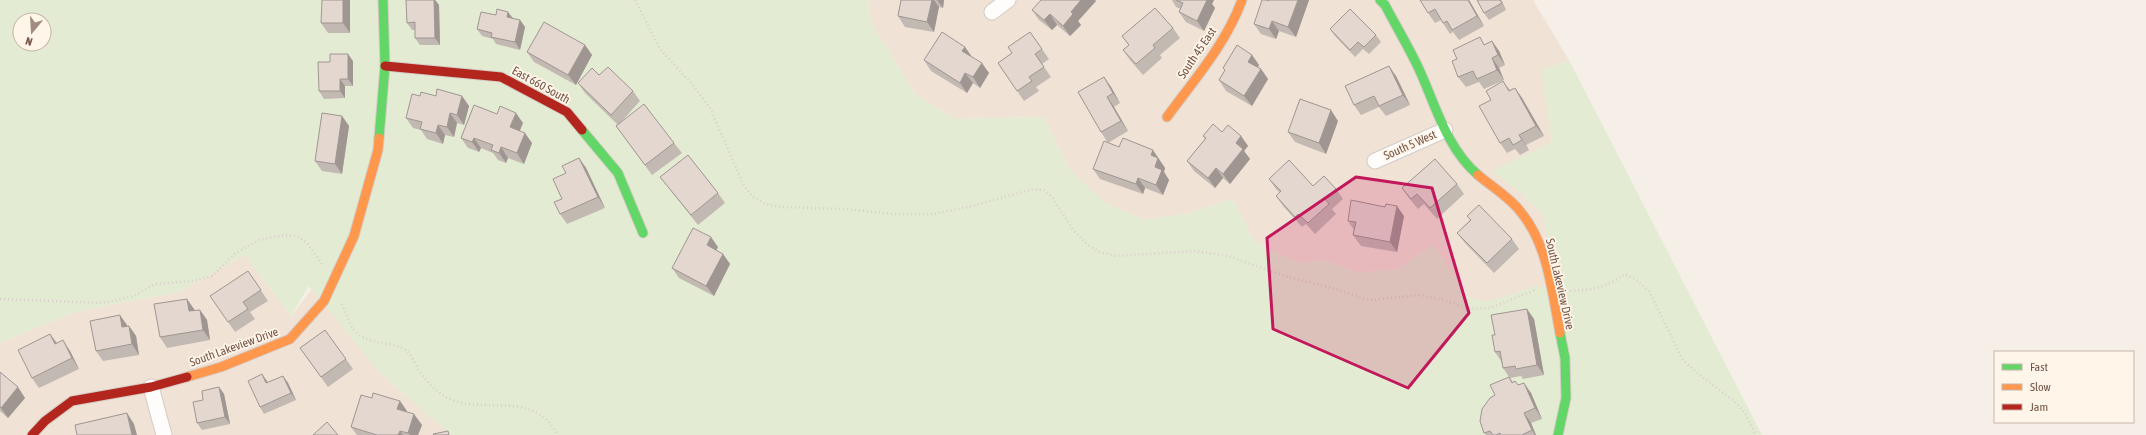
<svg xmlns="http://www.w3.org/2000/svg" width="2146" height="435" viewBox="0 0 2146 435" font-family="'Asap Condensed',sans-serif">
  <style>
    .residential { fill: #f0e2d5 }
    .green { fill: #e3ecd3; fill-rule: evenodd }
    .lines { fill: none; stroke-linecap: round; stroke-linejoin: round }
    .street-casing { stroke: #d4cbc6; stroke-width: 17 }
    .fast-casing { stroke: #d5cbc5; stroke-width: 11 }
    .slow-casing { stroke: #d5cbc5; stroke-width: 11 }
    .jam-casing { stroke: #d5cbc5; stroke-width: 11 }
    .path { stroke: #d8cec9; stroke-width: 2.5; stroke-dasharray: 1 3; stroke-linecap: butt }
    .street { stroke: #fefdfc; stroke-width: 15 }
    .fast { stroke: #63d668; stroke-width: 9 }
    .slow { stroke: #ff974d; stroke-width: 9 }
    .jam { stroke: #b3261e; stroke-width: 9 }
    .wall { fill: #c3b9b3 }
    .shaded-wall { fill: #9f9692 }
    .building { fill: #e3d7d0; stroke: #9f9692 }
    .marked { fill: #c2185b; fill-opacity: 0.2; stroke: #c2185b; stroke-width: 3; stroke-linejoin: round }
    .labels { text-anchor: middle; stroke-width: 3.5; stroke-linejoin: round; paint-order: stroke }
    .street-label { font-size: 12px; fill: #745549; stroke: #fff5e9 }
  </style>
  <rect width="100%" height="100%" fill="#f6efe8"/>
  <g class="residential">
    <path d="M868 0H1533L1569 60 1542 70 1552 142 1523 195 1543 215 1562 290 1486 304 1469 300 1433 245 1398 269 1358 273 1324 260 1298 263 1254 241 1233 199 1187 214 1143 220 1104 202 1069 169 1044 117 954 119 915 94 891 54 871 24Z"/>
    <path d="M245 255 291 316 323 275 380 373 451 435H0V343L74 312 179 292Z"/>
  </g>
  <path class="green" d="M0 0H868L871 24 891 54 915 94 954 119 1044 117 1069 169 1104 202 1143 220 1187 214 1233 199 1254 241 1298 263 1324 260 1358 273 1398 269 1433 245 1470 298 1486 302 1536 286 1559 289 1543 215 1523 195 1492 171 1552 142 1541 70 1569 60 1762 435H451L380 373 309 286 291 316 245 255 179 292 74 312 0 343ZM20 20H44V44H20Z"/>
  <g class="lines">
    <g class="street-casing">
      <g id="street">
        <path d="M992 12 1008 0"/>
        <path d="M1375 161 1445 130"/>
        <path d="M151 387 164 435"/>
      </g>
    </g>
    <g class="fast-casing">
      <g id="fast">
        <path d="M1380 0 1385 5C1396 26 1408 46 1418 67 1435 103 1446 148 1478 175"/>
        <path d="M582 130 618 173 643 233"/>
        <path d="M379 138 385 66 383 0"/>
        <path d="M1558 435 1566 398 1565 358 1560 333"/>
      </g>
    </g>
    <g class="slow-casing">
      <g id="slow">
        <path d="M1167 117C1194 80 1226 44 1242 0"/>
        <path d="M1478 175C1491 186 1509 197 1520 211 1548 244 1552 292 1560 333"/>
        <path d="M187 377 221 367 290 339 324 301 354 236 378 150 379 138"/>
      </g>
    </g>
    <g class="jam-casing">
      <g id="jam">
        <path d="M385 66 501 77 567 112 582 130"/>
        <path d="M32 435 45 421 72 401 151 387 187 377"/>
      </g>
    </g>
    <g class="path">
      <path d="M635 0 660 49 691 83 710 108 744 186 753 197 765 204 782 207 847 209 893 214H933L972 206 1033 189 1044 190 1052 197 1074 231 1088 245 1100 252 1116 256 1195 251 1228 256 1288 277 1336 289 1369 300 1420 295 1444 300 1468 309 1490 308 1535 290"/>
      <path d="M1570 291C1592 290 1606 288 1625 274L1635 279 1649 291 1683 360 1701 376 1733 400 1745 413 1756 435"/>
      <path d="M0 299 105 303 134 296 155 284 193 281 212 276 236 253 259 240 285 235 297 236 307 243 322 264"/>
      <path d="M342 304C352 329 353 338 382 343 388 344 396 345 402 348 412 352 414 364 420 372 428 383 436 392 448 398 477 413 516 396 543 417 549 421 554 429 558 435"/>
    </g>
    <use href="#street" class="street"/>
    <use href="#fast" class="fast"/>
    <use href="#slow" class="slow"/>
    <use href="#jam" class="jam"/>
  </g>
  <g class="wall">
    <path d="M350 0V33H328L321 23Z"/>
    <path d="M406 0H435L439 5 440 45H420L415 38V30H412L407 23Z"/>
    <path d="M901 0H944L943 8 939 7 934 32 905 27 898 16Z"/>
    <path d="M1172 0H1214L1212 4 1215 8 1204 31 1186 22 1179 12 1181 9 1176 7Z"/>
    <path d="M1269 0H1309L1296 37 1279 31 1276 39 1261 34 1254 24Z"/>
    <path d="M1420 0H1469L1484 26 1459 40 1453 32 1450 34 1441 20 1435 23 1428 13Z"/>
    <path d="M1501 0 1506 10 1489 20 1484 13Z"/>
    <path d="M1096 1 1078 21 1081 25 1070 36 1057 25 1052 30 1039 20 1032 10Z"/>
    <path d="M508 12 513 18 520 20 525 27 520 50 496 44 493 39 482 36 477 29Z"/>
    <path d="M1173 28 1180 38 1160 55 1162 58 1143 75 1130 60 1123 50 1129 45 1122 36Z"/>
    <path d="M1330 29 1376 35 1381 42 1369 54 1363 49 1355 57 1335 36Z"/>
    <path d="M1030 32 1049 59 1042 64 1051 77 1036 87 1039 91 1024 101 998 63 1012 53Z"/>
    <path d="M1492 41 1499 51 1505 65 1499 68 1504 80 1484 89 1479 82 1466 87 1458 77 1485 44Z"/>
    <path d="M585 45 592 55 576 85 534 62 527 52Z"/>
    <path d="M965 47 971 56 989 73 980 88 973 83 967 93 931 71 924 60Z"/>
    <path d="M1252 55 1259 65 1258 67 1261 69 1268 79 1252 106 1226 91 1219 80 1225 70 1223 68Z"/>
    <path d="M353 61V86H345V98L324 99 319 91Z"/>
    <path d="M599 75 633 91 640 101 621 122 674 143 682 153 652 175 616 126 617 124 585 93 578 83Z"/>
    <path d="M1396 76 1410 105 1386 116 1379 107 1361 115 1354 105Z"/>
    <path d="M1104 77 1111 87 1120 103 1114 107 1128 131 1108 143 1101 132Z"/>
    <path d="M1503 81 1510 90 1515 88 1522 98 1544 136 1526 145 1529 150 1520 155 1515 149 1507 153 1500 143 1491 100Z"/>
    <path d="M420 96H462L469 106 464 125 457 123 454 137 445 135 443 144 427 139 421 130 413 128 406 118Z"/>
    <path d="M497 114 523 123 519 131 532 143 524 164 508 158 506 163 498 160 493 153 481 148 479 152 468 148 461 138Z"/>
    <path d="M342 116 349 126 342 174 322 171 315 161Z"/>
    <path d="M1338 121 1326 154 1295 142 1288 132Z"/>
    <path d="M1222 132 1241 136 1248 146 1244 151 1250 159 1230 184 1223 178 1215 188 1194 171 1187 161 1205 139 1203 136Z"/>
    <path d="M1119 147 1160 160V161L1165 168 1164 172 1169 180 1163 195 1145 188 1143 194 1100 179 1093 169Z"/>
    <path d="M579 158 586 168 605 208 567 224 560 214 566 173Z"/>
    <path d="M660 177 718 193 725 203 698 225 668 187Z"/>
    <path d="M1269 179 1336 189 1343 199 1332 209 1336 214 1315 234 1306 224 1302 227 1283 206 1276 196 1280 193 1276 189Z"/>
    <path d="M1457 184 1464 194 1437 219 1424 204 1418 209 1409 198 1402 188Z"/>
    <path d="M1385 207 1404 216 1397 252 1361 246 1353 235 1354 230 1348 221Z"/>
    <path d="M1467 216 1512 239 1519 249 1494 273 1465 243 1457 233 1470 220Z"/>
    <path d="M718 247 716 250 723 254 730 264 714 296 679 278 672 268Z"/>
    <path d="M248 271 268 301 250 312 255 319 235 332 228 322Z"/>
    <path d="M194 309 195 310H200L207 320 210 340 167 348 160 337Z"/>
    <path d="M1534 319 1544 375 1523 379 1521 376 1510 378 1513 382 1515 381 1518 385 1531 393 1542 419 1531 423 1536 435H1486L1484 433 1495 395 1509 377 1503 368 1501 361 1495 352V335Z"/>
    <path d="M127 325V326H129L136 336 139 355 103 361 96 351Z"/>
    <path d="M50 334 57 343 70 351 79 369 39 388 32 378Z"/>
    <path d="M308 359H346L353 369 328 387Z"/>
    <path d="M0 372 25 398 8 418 0 411Z"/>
    <path d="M283 376 288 383 296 400 264 414 260 407 267 381 268 383Z"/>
    <path d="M219 387 224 394 230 424 202 430 197 423 203 400Z"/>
    <path d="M372 398 400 401 407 412 422 425 418 435H357L351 427Z"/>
  </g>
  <g class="shaded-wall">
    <path d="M343 0H350V33L343 23Z"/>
    <path d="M434 0H435L439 5 440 45 435 38Z"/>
    <path d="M932 0H934L939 7 934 32 927 22Z"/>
    <path d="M937 0H944L943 8Z"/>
    <path d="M1081 0H1095L1096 1 1078 21 1081 25 1070 36 1063 26 1071 12Z"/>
    <path d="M1207 0H1214L1212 4 1215 8 1204 31 1197 21Z"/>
    <path d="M1298 0H1309L1296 37 1288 27Z"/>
    <path d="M1468 0H1469L1484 26 1477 16Z"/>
    <path d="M1500 0H1501L1506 10 1502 3Z"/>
    <path d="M508 12 513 19 507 17Z"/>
    <path d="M1050 14 1057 25 1052 30 1044 20Z"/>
    <path d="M520 20 525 27 520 50 515 42Z"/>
    <path d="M1272 21 1279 31 1276 39 1269 29Z"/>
    <path d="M1492 41 1499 51 1505 65 1498 55Z"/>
    <path d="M585 45 592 55 576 85 568 75Z"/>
    <path d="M965 47 972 57 962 51Z"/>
    <path d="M348 54 353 61V86L348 79Z"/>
    <path d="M1252 55 1259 65 1255 72 1248 62Z"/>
    <path d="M1492 58 1499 68 1504 80 1497 70Z"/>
    <path d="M982 63 989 73 980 88 973 77Z"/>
    <path d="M1389 66 1396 76 1410 105 1403 95Z"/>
    <path d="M1261 69 1268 79 1252 106 1244 96Z"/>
    <path d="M965 73 973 83 967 93 960 83Z"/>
    <path d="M1104 77 1111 87 1120 103 1113 93Z"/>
    <path d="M340 79 345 86V98L340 91Z"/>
    <path d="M1515 88 1522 98 1544 136 1536 126Z"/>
    <path d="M462 96 469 106 464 125 457 115Z"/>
    <path d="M1107 97 1114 107 1128 131 1121 121Z"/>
    <path d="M1331 110 1338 121 1326 154 1319 143Z"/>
    <path d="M450 113 457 123 454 137 447 127Z"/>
    <path d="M516 113 523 123 517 138 510 127Z"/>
    <path d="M342 116 349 126 342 174 335 164Z"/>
    <path d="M438 125 445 135 443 144 436 133Z"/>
    <path d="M525 133 532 143 524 164 517 153Z"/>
    <path d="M1519 135 1526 145 1529 150 1522 140Z"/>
    <path d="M1241 136 1248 146 1244 151 1250 159 1230 184 1223 174 1236 143Z"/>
    <path d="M474 138 481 148 479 152 472 142Z"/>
    <path d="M501 147 508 158 506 163 499 153Z"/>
    <path d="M1153 150 1165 168 1164 172 1169 180 1163 195 1156 185 1151 155Z"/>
    <path d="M579 158 586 168 605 208 598 197Z"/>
    <path d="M1216 168 1223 178 1215 188 1208 178Z"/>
    <path d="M1138 178 1145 188 1143 194 1136 184Z"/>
    <path d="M1397 206 1404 216 1397 252 1390 242Z"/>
    <path d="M711 237 718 247 714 255 707 245Z"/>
    <path d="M723 254 730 264 714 296 706 286Z"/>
    <path d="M187 299 194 309 196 321 189 311Z"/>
    <path d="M1527 309 1534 319 1544 375 1537 365Z"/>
    <path d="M200 310 207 320 210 340 203 330Z"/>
    <path d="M120 315 127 325 129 337 122 327Z"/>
    <path d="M129 326 136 336 139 355 132 344Z"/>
    <path d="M50 334 57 344H55Z"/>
    <path d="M63 340 70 351 79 369 72 358Z"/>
    <path d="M262 374 267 381 271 390 266 383Z"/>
    <path d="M283 376 288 383 296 400 291 393Z"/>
    <path d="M1524 383 1531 393 1542 419 1535 408Z"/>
    <path d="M18 387 25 398 8 418 1 408Z"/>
    <path d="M219 387 224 394 230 424 225 417Z"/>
    <path d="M400 401 407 411 404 419 397 409Z"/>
    <path d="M127 413 134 424 137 435H132Z"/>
    <path d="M1524 413 1531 423 1536 435H1535L1532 430Z"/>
    <path d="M414 414 422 425 418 435H410L408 433Z"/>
    <path d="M400 431 403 435H398Z"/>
  </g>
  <g class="building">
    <path d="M322 0H343V23H321Z"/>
    <path d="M406 0H434L435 38H415V22L407 23Z"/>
    <path d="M901 0H932L927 22 898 16Z"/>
    <path d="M1041 0H1081L1071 12 1073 14 1063 26 1050 14 1044 20 1032 10Z"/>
    <path d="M1176 0H1207L1197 21 1179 12 1183 3Z"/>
    <path d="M1262 0H1266L1268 1 1269 0H1298L1288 27 1272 21 1269 29 1254 24Z"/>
    <path d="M1420 0H1468L1477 16 1452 30 1447 21 1443 23 1435 9 1428 13Z"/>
    <path d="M1477 0H1500L1502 3 1484 13Z"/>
    <path d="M1155 8 1173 28 1153 45 1155 48 1136 64 1123 50 1129 45 1122 36Z"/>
    <path d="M497 9 508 12 507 17 520 20 515 42 491 37 492 33 477 29 481 12 496 15Z"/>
    <path d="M1350 9 1376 35 1364 47 1358 42 1350 50 1330 29Z"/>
    <path d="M544 22 585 45 568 75 527 52Z"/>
    <path d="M942 32 965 47 962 51 982 63 973 77 965 73 960 83 924 60Z"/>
    <path d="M1030 32 1042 49 1035 54 1044 67 1029 77 1032 81 1017 91 998 63 1012 53 1008 47Z"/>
    <path d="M1480 37 1484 45 1492 41 1498 55 1492 58 1497 70 1477 79 1473 71 1458 77 1452 61 1457 59 1453 50Z"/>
    <path d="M1237 45 1252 55 1248 62 1261 69 1244 96 1219 80 1225 70 1223 68Z"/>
    <path d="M330 54H348V79H340V91H319L318 62H330Z"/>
    <path d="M1389 66 1403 95 1379 106 1374 96 1354 105 1345 86Z"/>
    <path d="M608 67 633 91 611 115 578 83 592 68 599 75Z"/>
    <path d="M1104 77 1113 93 1107 97 1121 121 1101 132 1078 92Z"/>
    <path d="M1503 81 1509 91 1515 88 1536 126 1519 135 1522 140 1513 145 1509 138 1500 143 1479 106 1491 100 1486 91Z"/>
    <path d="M437 89 462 96 457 115 450 113 447 127 438 125 436 133 420 129 422 122 406 118 412 94 420 96 421 92 436 96Z"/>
    <path d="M1300 99 1331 110 1319 143 1288 132Z"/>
    <path d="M644 104 674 143 645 165 616 126Z"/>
    <path d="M474 105 497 114 500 106 516 113 510 127 525 133 517 153 501 147 499 153 491 150 493 145 474 138 472 142 461 138Z"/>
    <path d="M322 113 342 116 335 164 315 161Z"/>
    <path d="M1213 124 1222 132 1228 125 1241 136 1236 143 1243 149 1223 174 1216 168 1208 178 1187 161 1206 138 1203 136Z"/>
    <path d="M1123 138 1153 150 1151 155 1158 158 1155 167 1162 170 1156 185 1138 178 1136 184 1093 169 1104 141 1119 147Z"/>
    <path d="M688 155 718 193 691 215 660 177Z"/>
    <path d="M579 158 598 197 560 214 554 202 562 199 553 179 566 173 562 166Z"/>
    <path d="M1435 159 1457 184 1430 208 1417 194 1411 199 1402 188Z"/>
    <path d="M1289 160 1313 186 1324 176 1336 189 1325 199 1329 204 1308 223 1298 214 1295 217 1276 196 1281 191 1269 179Z"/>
    <path d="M1351 200 1385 207 1386 204 1397 206 1390 242 1353 235 1356 222 1348 221Z"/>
    <path d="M1479 205 1512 239 1487 263 1457 233 1471 220 1467 216Z"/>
    <path d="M693 228 711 237 707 245 723 254 706 286 672 268Z"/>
    <path d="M248 271 261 290 243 302 248 309 228 322 210 296Z"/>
    <path d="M187 299 189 311 200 310 203 330 160 337 154 304Z"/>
    <path d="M1527 309 1537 365 1516 369 1515 366 1503 368 1500 351 1495 352 1492 335H1495L1491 315Z"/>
    <path d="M120 315 122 327 129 326 132 344 96 351 90 321Z"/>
    <path d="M325 330 346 359 321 377 300 348Z"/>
    <path d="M50 334 55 344 63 340 72 358 32 378 18 350Z"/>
    <path d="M0 372 18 387 1 408 0 407Z"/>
    <path d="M262 374 266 383 283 376 291 393 260 407 248 381Z"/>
    <path d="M1509 377 1512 383 1515 381 1518 385 1524 383 1535 408 1524 413 1532 430 1522 435H1500V433L1496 435H1493L1490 431 1484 433 1480 421 1482 409 1490 398 1495 395 1490 385Z"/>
    <path d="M219 387 225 417 197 423 193 402 203 400 202 391Z"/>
    <path d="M373 393 400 401 397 409 414 414 408 433 400 431 398 435H377L351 427 361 395 372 398Z"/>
    <path d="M127 413 132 435H77L75 425Z"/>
    <path d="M327 422 338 435H313Z"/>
    <path d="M448 431 449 435H434L433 434Z"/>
  </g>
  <path class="marked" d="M1356 177 1432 188 1469 313 1408 388 1273 329 1267 238Z"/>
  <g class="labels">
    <g class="street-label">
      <text transform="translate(1197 53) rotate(-56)" y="4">South 45 East</text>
      <text transform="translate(541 85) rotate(29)" y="4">East 660 South</text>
      <text transform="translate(1410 145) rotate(-24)" y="4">South 5 West</text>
      <text transform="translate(1560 284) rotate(77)" y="4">South Lakeview Drive</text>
      <text transform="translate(234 347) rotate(-20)" y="4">South Lakeview Drive</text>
    </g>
  </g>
  <rect x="1994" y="351" width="140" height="72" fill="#fff5e9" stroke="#c7b5a9"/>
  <rect x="2002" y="364" width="20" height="6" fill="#63d668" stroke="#c7b5a9"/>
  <text x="2030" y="371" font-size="12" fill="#745549">Fast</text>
  <rect x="2002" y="384" width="20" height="6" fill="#ff974d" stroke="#c7b5a9"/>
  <text x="2030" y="391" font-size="12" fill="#745549">Slow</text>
  <rect x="2002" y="404" width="20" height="6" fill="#b3261e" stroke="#c7b5a9"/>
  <text x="2030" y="411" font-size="12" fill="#745549">Jam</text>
  <g transform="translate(32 32) rotate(198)"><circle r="19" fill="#fff5e9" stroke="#c7b5a9"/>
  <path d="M0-3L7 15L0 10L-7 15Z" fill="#a28b81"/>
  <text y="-6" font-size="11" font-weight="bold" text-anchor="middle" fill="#745549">N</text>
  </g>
</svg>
